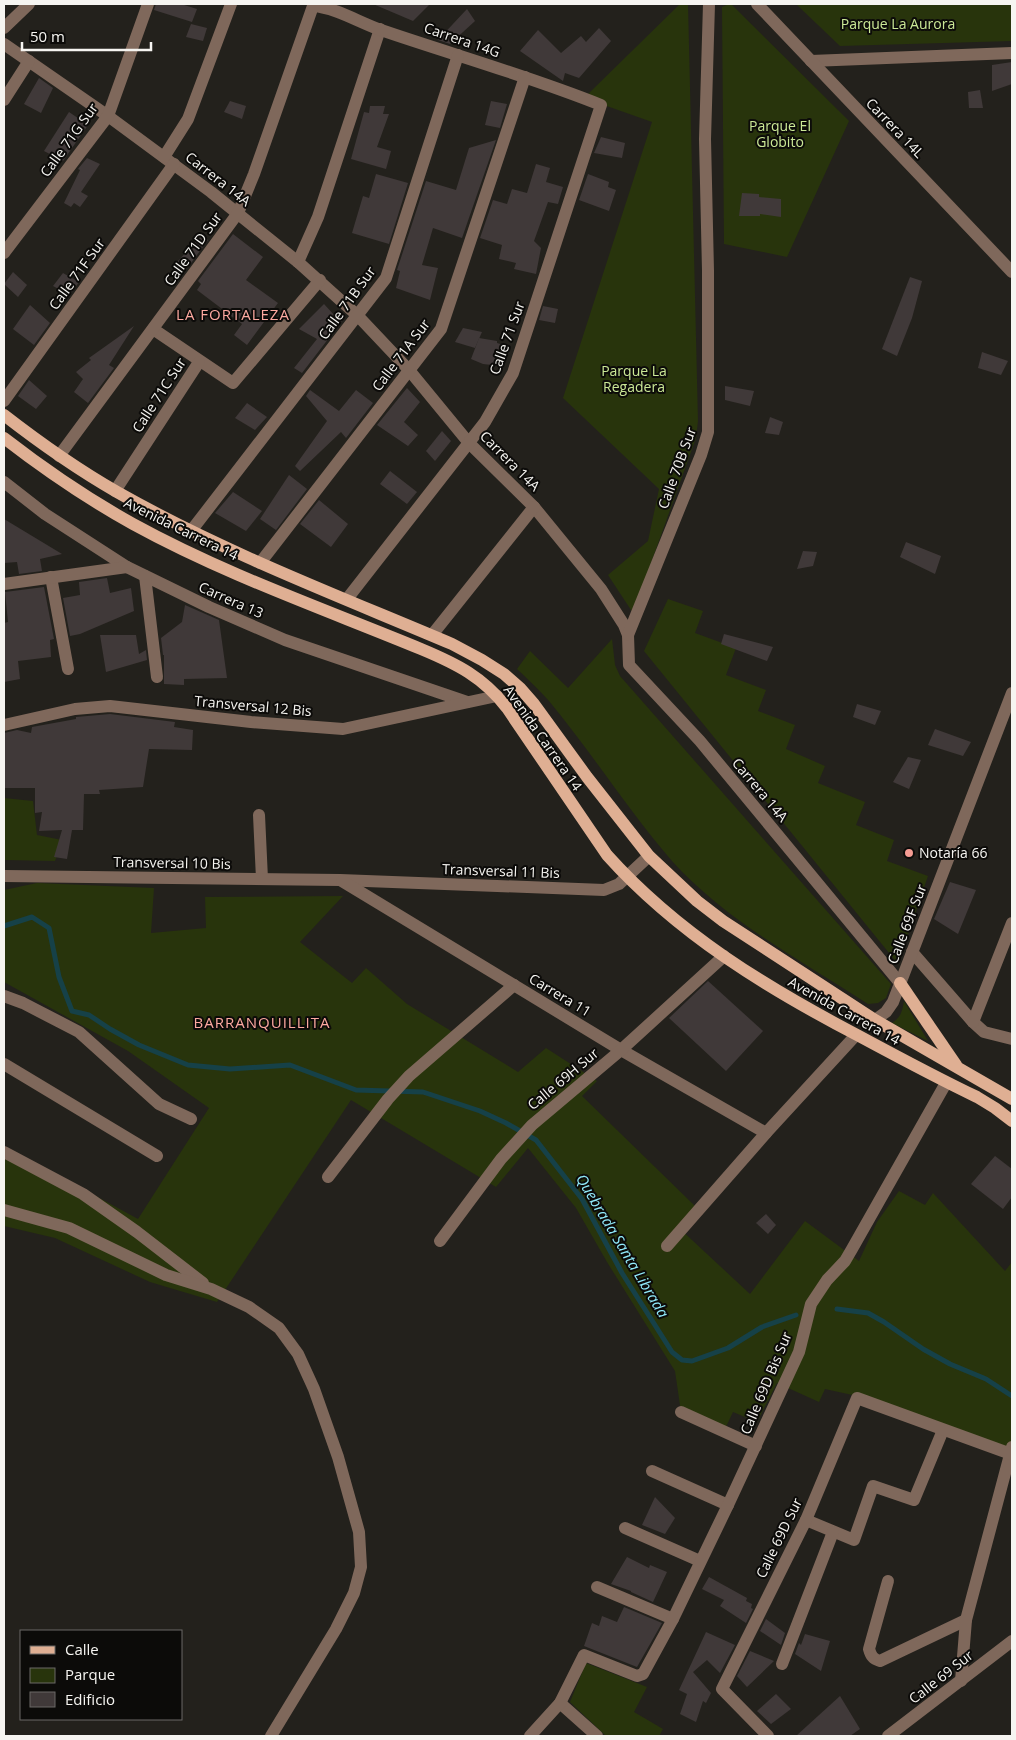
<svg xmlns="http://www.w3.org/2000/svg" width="1016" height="1740" viewBox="0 0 1016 1740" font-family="'Open Sans',sans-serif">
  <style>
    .green { fill: #28340c }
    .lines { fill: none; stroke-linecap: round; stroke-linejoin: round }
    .stream { stroke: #164148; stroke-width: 5 }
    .building { fill: #403939 }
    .minor { stroke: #7f685b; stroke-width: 12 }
    .tertiary { stroke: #7f685b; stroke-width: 12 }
    .primary { stroke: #dfaf93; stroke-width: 12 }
    .poi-dot { fill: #f59c93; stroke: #0c0b09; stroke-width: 2 }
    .labels { text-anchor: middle; stroke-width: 4; stroke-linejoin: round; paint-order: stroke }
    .park-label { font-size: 14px; fill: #cbe896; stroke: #0c0b09 }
    .street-label { font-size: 14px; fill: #f6f5f1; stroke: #0c0b09 }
    .poi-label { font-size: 14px; fill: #f6f5f1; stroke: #0c0b09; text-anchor: start }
    .neighbourhood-label { font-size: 15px; letter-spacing: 1px; fill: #fda9a0; stroke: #0c0b09 }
    .water-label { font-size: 15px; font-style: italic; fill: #91eafa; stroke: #0c0b09 }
  </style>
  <rect width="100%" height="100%" fill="#23211c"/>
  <g class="green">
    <path d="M680 4H688L698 421 696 438 633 613 608 575 648 541 659 489 563 398 652 122 584 98Z"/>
    <path d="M729 4H731L849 121 787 257 724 244 722 7Z"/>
    <path d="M796 4H1012V41L840 46Z"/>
    <path d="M668 599 703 611 695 633 736 648 726 675 766 690 758 711 795 725 786 749 825 766 818 783 865 802 856 825 894 840 887 861 928 876 898 964 644 651Z"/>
    <path d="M612 639 615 665 620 676 891 984 886 998 878 1003 868 1004C801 960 726 921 672 861 628 810 592 753 549 701 539 690 528 679 517 669L530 651 568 688Z"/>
    <path d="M4 798 33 801 37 835 62 840 55 861 4 860Z"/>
    <path d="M37 883 154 888 151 933 206 928 205 897 343 896 300 942 352 983 366 968 407 1004 518 1072 546 1048 597 1081 582 1096 695 1206 678 1227 750 1294 805 1221 859 1261 877 1222 899 1191 925 1205 933 1193 1005 1271 1012 1262V1450L857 1396 825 1389 819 1402 777 1383 757 1422 733 1412 724 1431 681 1412 675 1371 607 1262 576 1208 528 1148 496 1187 351 1100 217 1302 150 1282 55 1238 4 1226V1146L138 1219 209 1108 128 1051 4 982V890Z"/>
    <path d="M904 1001 928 1041 892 1023C901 1017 902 1012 904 1001Z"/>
    <path d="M586 1663 647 1687 634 1712 663 1729 659 1736H606L570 1702Z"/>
  </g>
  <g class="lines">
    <g class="stream">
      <path d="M4 926 32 917 49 928 59 977 72 1011 89 1015 110 1029 139 1045 188 1065 230 1069 290 1065 356 1090 423 1092 480 1111 506 1123 536 1140 582 1199 622 1273 672 1352 682 1360 692 1361 728 1348 762 1327 796 1315"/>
      <path d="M837 1309 868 1313 884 1322 923 1349 950 1364 986 1379 1012 1396"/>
    </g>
  </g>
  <g class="building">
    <path d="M156 4H181L197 9 192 22 154 10Z"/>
    <path d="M373 4H430L413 21Z"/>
    <path d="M467 9 475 21 450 44 438 40Z"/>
    <path d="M191 24 207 28 203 41 186 37Z"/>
    <path d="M599 28 611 41 579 78 565 73 563 81 520 51 538 30 561 53 581 36 586 42Z"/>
    <path d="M1012 62V84L992 91V65Z"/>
    <path d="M39 78 53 88 41 113 24 104Z"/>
    <path d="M980 90 983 108H969L968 92Z"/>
    <path d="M230 101 246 106 242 119 224 112Z"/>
    <path d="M491 101 507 104 500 128 485 125Z"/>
    <path d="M370 106H385L383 114H389L377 147 391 151 386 169 351 159 364 112 369 113Z"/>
    <path d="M69 112 88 125 63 161 44 151Z"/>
    <path d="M601 137 625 143 622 158 594 153Z"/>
    <path d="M496 140 462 238 433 228 422 265 438 268 430 300 396 288 400 271 397 270 426 181 456 190 469 148Z"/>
    <path d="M87 158 100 164 81 192 88 196 80 207 74 203 71 207 64 203 80 170 78 169Z"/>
    <path d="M536 164 550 168 546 182 563 187 558 204 548 202 534 241 541 248 536 274 514 269 516 263 499 259 502 245 480 238 493 200 507 204 512 189 527 193Z"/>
    <path d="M376 174 408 183 389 244 352 233 363 196 369 198Z"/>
    <path d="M588 174 609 182 608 187 616 190 609 211 579 200Z"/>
    <path d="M742 193 759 194V197L781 199V217L760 214V216H739Z"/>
    <path d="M233 234 263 257 246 280 278 303 247 345 234 335 242 324 197 290 201 284 198 281Z"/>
    <path d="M202 235 208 240 186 270 177 262Z"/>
    <path d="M13 272 27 285 18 297 4 284Z"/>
    <path d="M63 273 79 282 70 295 53 286Z"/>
    <path d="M910 277 922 281 912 318 897 356 882 349Z"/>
    <path d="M324 304 335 316 337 315 342 321 302 373 294 368 317 339 299 329Z"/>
    <path d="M30 305 50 323 34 345 13 329Z"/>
    <path d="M543 306 558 309 555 323 539 320Z"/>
    <path d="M134 326 109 365 114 368 88 403 74 392 83 379 76 372 91 360 89 358Z"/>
    <path d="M463 328 482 332 475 348 455 342Z"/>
    <path d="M479 338 497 341V343L510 347 501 366 483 364 471 359Z"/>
    <path d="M982 352 1008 361 1001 375 978 368Z"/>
    <path d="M29 380 47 396 36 409 18 396Z"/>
    <path d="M725 386 754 391 750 406 725 400Z"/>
    <path d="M407 388 420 402 404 422 418 435 408 446 377 425Z"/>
    <path d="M310 390 339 411 356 390 373 403 346 438 341 432 300 471 295 466 327 421 306 396Z"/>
    <path d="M247 403 267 417 255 430 235 418Z"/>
    <path d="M770 417 783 422 779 435 765 433Z"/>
    <path d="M442 431 451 441 435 461 426 451Z"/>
    <path d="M390 471 417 492 407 504 380 484Z"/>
    <path d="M289 475 307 489 276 530 260 519Z"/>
    <path d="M233 492 262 511 246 531 215 513Z"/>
    <path d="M319 500 348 524 331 547 300 524Z"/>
    <path d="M4 519 62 554 40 559 42 571 19 574 17 562 4 563Z"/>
    <path d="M906 542 941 556 935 574 900 557Z"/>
    <path d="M803 551 817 552 813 566 797 569Z"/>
    <path d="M107 578 110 593 131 588 134 611 80 634 70 636 63 598 80 595 79 582Z"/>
    <path d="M44 587 54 639 50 640 51 657 18 661 20 679 4 682V623L8 622 5 592Z"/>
    <path d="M185 605 219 620 227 678 184 679V685L164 684V655H163L161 638 182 622Z"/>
    <path d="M724 634 773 647 767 661 721 644Z"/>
    <path d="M100 635H136L139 654 146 650 147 660 106 672Z"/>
    <path d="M857 704 881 711 875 725 853 717Z"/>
    <path d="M110 714 175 722 174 727 193 730 192 750 149 749 143 787 99 790 100 794H84L83 830H72L67 859 54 857 62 830 39 831 42 812 35 813V788H4V733L17 730 31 733 32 727 76 719V717Z"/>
    <path d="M935 729 971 742 963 756 928 745Z"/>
    <path d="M908 757 921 760 909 789 893 782Z"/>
    <path d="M950 882 976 890 958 934 934 919Z"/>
    <path d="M708 981 763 1031 726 1071 669 1018Z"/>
    <path d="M995 1156 1012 1169V1197L1003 1209 971 1184Z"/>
    <path d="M766 1214 776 1225 768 1234 756 1223Z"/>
    <path d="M655 1497 675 1518 665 1534 642 1525Z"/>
    <path d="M627 1557 649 1568 650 1565 667 1572 653 1602 631 1592V1591L611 1584Z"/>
    <path d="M709 1577 747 1598 746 1601 752 1604 751 1608 753 1609 746 1623 720 1606 724 1600 702 1589Z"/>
    <path d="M624 1607 662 1623 637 1667 584 1646 592 1623 599 1626 602 1616 617 1622Z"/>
    <path d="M766 1619 785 1633 781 1645 760 1631Z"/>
    <path d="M706 1632 735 1645 720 1673 707 1660 693 1672 711 1693 706 1703 703 1701 696 1722 680 1714 687 1694 679 1690Z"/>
    <path d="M805 1634 830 1641 821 1671 795 1654 799 1643 801 1645Z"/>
    <path d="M750 1651 774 1661 747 1687 737 1676Z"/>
    <path d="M776 1694 791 1709 771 1724 757 1711Z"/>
    <path d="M840 1696 860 1729 850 1736H796Z"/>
  </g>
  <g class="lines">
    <g class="minor">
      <path d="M4 28 29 4"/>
      <path d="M4 44 108 116 211 192 298 262 358 316 409 370 469 443 534 507 601 589 624 625 628 635 629 665 700 741 900 983"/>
      <path d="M811 61 1012 53"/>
      <path d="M4 100 29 61"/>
      <path d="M164 157 188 119 231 4"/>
      <path d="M4 253 108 116 148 4"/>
      <path d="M298 262 318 217 380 29"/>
      <path d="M153 329 233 383 320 280"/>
      <path d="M4 401 174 164"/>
      <path d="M59 456 238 213 254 174 313 6C337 8 358 22 381 30 454 55 529 76 601 105L513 373 485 422 347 599"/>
      <path d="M4 482 45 514 127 567 209 607 285 640 467 702"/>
      <path d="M115 491 199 362"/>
      <path d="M191 531 386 278 458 55"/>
      <path d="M260 563 441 329 525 77"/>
      <path d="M145 576 157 677"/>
      <path d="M51 577 68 669"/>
      <path d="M4 584 127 567"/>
      <path d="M432 635 534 507"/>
      <path d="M628 635 701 455 708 432V271L705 139 709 4"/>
      <path d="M4 725 75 709 110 706 251 722 343 729 497 696"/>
      <path d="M259 815 262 879"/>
      <path d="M4 876 340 880 604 890 619 884 649 856"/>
      <path d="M342 881 621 1050 766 1133"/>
      <path d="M912 952 973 1022 984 1032 1012 1039"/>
      <path d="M4 996 23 1003 79 1032 159 1104 191 1119"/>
      <path d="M973 1022 1012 923"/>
      <path d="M4 1064 157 1156"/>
      <path d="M4 1152 83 1194 137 1232 203 1283"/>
      <path d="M328 1177 388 1099 409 1076 514 985"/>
      <path d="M4 1210 69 1228 166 1275 211 1289 249 1307 279 1328 298 1354 314 1389 338 1457 359 1532 361 1567 354 1593 336 1629 271 1736"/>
      <path d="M440 1241 501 1159 532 1125 621 1050 724 956"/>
      <path d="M667 1246 766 1133 856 1035"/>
      <path d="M681 1412 756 1446"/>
      <path d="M652 1471 728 1505"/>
      <path d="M806 1520 854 1540 873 1486 914 1500 943 1430"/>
      <path d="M625 1528 700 1561"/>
      <path d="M888 1581 869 1649C871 1656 873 1659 880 1661L966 1620"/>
      <path d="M597 1587 673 1619"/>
      <path d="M782 1664 833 1532"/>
      <path d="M961 1681 966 1620 1012 1447"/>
      <path d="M560 1703 597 1736"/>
      <path d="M530 1736 560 1703 584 1655 637 1676 643 1674 673 1619 728 1505 799 1352 811 1304 827 1280 845 1261 852 1249 946 1083"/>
      <path d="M768 1736 722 1689 806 1520 857 1398 1011 1454"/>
    </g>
    <g class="tertiary">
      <path d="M757 4 1012 272"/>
      <path d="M875 1020 886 1012 893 1002 1012 693"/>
      <path d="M888 1736 1012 1641"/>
    </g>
    <g class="primary">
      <path d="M4 415C40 443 77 469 117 492 223 552 339 596 452 644L482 660 504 674 520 688 534 704 587 777 649 856 697 901 723 921 875 1020 1012 1099"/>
      <path d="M4 438C44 469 88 499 133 524 224 574 324 609 421 649 457 664 483 677 507 708L607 855C678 934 767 988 859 1036 898 1057 937 1078 977 1097L995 1108 1012 1121"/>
      <path d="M900 983 956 1065"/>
    </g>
  </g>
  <circle class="poi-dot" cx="909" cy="853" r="5"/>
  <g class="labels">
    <g class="park-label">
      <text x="898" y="29">Parque La Aurora</text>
      <text x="780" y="131">Parque El<tspan x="780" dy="16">Globito</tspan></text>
      <text x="634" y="376">Parque La<tspan x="634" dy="16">Regadera</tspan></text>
    </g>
    <g class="street-label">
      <text transform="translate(462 40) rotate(19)" y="5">Carrera 14G</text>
      <text transform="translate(895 128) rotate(46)" y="5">Carrera 14L</text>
      <text transform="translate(69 140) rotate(-54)" y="5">Calle 71G Sur</text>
      <text transform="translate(218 179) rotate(38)" y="5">Carrera 14A</text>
      <text transform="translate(193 249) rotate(-54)" y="5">Calle 71D Sur</text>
      <text transform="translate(77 274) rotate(-54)" y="5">Calle 71F Sur</text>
      <text transform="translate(347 303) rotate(-54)" y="5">Calle 71B Sur</text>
      <text transform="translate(507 338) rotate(-70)" y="5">Calle 71 Sur</text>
      <text transform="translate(401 355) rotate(-53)" y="5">Calle 71A Sur</text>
      <text transform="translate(159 395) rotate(-57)" y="5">Calle 71C Sur</text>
      <text transform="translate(510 461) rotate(45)" y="5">Carrera 14A</text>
      <text transform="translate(677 468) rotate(-70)" y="5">Calle 70B Sur</text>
      <text transform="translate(181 529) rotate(26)" y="5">Avenida Carrera 14</text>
      <text transform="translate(231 600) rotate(24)" y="5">Carrera 13</text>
      <text transform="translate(253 706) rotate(5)" y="5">Transversal 12 Bis</text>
      <text transform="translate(543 738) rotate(55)" y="5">Avenida Carrera 14</text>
      <text transform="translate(760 790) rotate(50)" y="5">Carrera 14A</text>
      <text transform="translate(172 863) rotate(1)" y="5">Transversal 10 Bis</text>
      <text transform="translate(501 871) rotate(2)" y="5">Transversal 11 Bis</text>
      <text transform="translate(907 924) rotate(-69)" y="5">Calle 69F Sur</text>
      <text transform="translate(560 995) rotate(31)" y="5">Carrera 11</text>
      <text transform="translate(844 1011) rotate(29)" y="5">Avenida Carrera 14</text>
      <text transform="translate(563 1079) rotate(-40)" y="5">Calle 69H Sur</text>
      <text transform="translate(766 1383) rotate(-67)" y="5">Calle 69D Bis Sur</text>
      <text transform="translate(779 1538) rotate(-64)" y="5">Calle 69D Sur</text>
      <text transform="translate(941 1677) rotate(-38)" y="5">Calle 69 Sur</text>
    </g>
    <g class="poi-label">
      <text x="919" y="858">Notaría 66</text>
    </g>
    <g class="neighbourhood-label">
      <text x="233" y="320">LA FORTALEZA</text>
      <text x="262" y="1028">BARRANQUILLITA</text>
    </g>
    <g class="water-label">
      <text transform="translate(622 1246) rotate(59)" y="5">Quebrada Santa Librada</text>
    </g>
  </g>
  <rect width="1016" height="1740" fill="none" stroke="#f6f5f1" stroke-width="10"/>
  <rect x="20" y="1630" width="162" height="90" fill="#0c0b09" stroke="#6a6966"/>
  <rect x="30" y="1646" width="25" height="8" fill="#dfaf93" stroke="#6a6966"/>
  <text x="65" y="1655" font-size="15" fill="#f6f5f1">Calle</text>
  <rect x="30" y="1668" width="25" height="15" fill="#28340c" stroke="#6a6966"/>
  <text x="65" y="1680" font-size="15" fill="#f6f5f1">Parque</text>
  <rect x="30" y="1692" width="25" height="15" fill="#403939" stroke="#6a6966"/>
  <text x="65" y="1705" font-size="15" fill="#f6f5f1">Edificio</text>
  <path d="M22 42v8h129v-8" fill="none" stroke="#f6f5f1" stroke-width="2.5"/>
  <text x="30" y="42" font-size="15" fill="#f6f5f1" stroke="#0c0b09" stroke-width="4" paint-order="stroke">50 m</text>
</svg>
